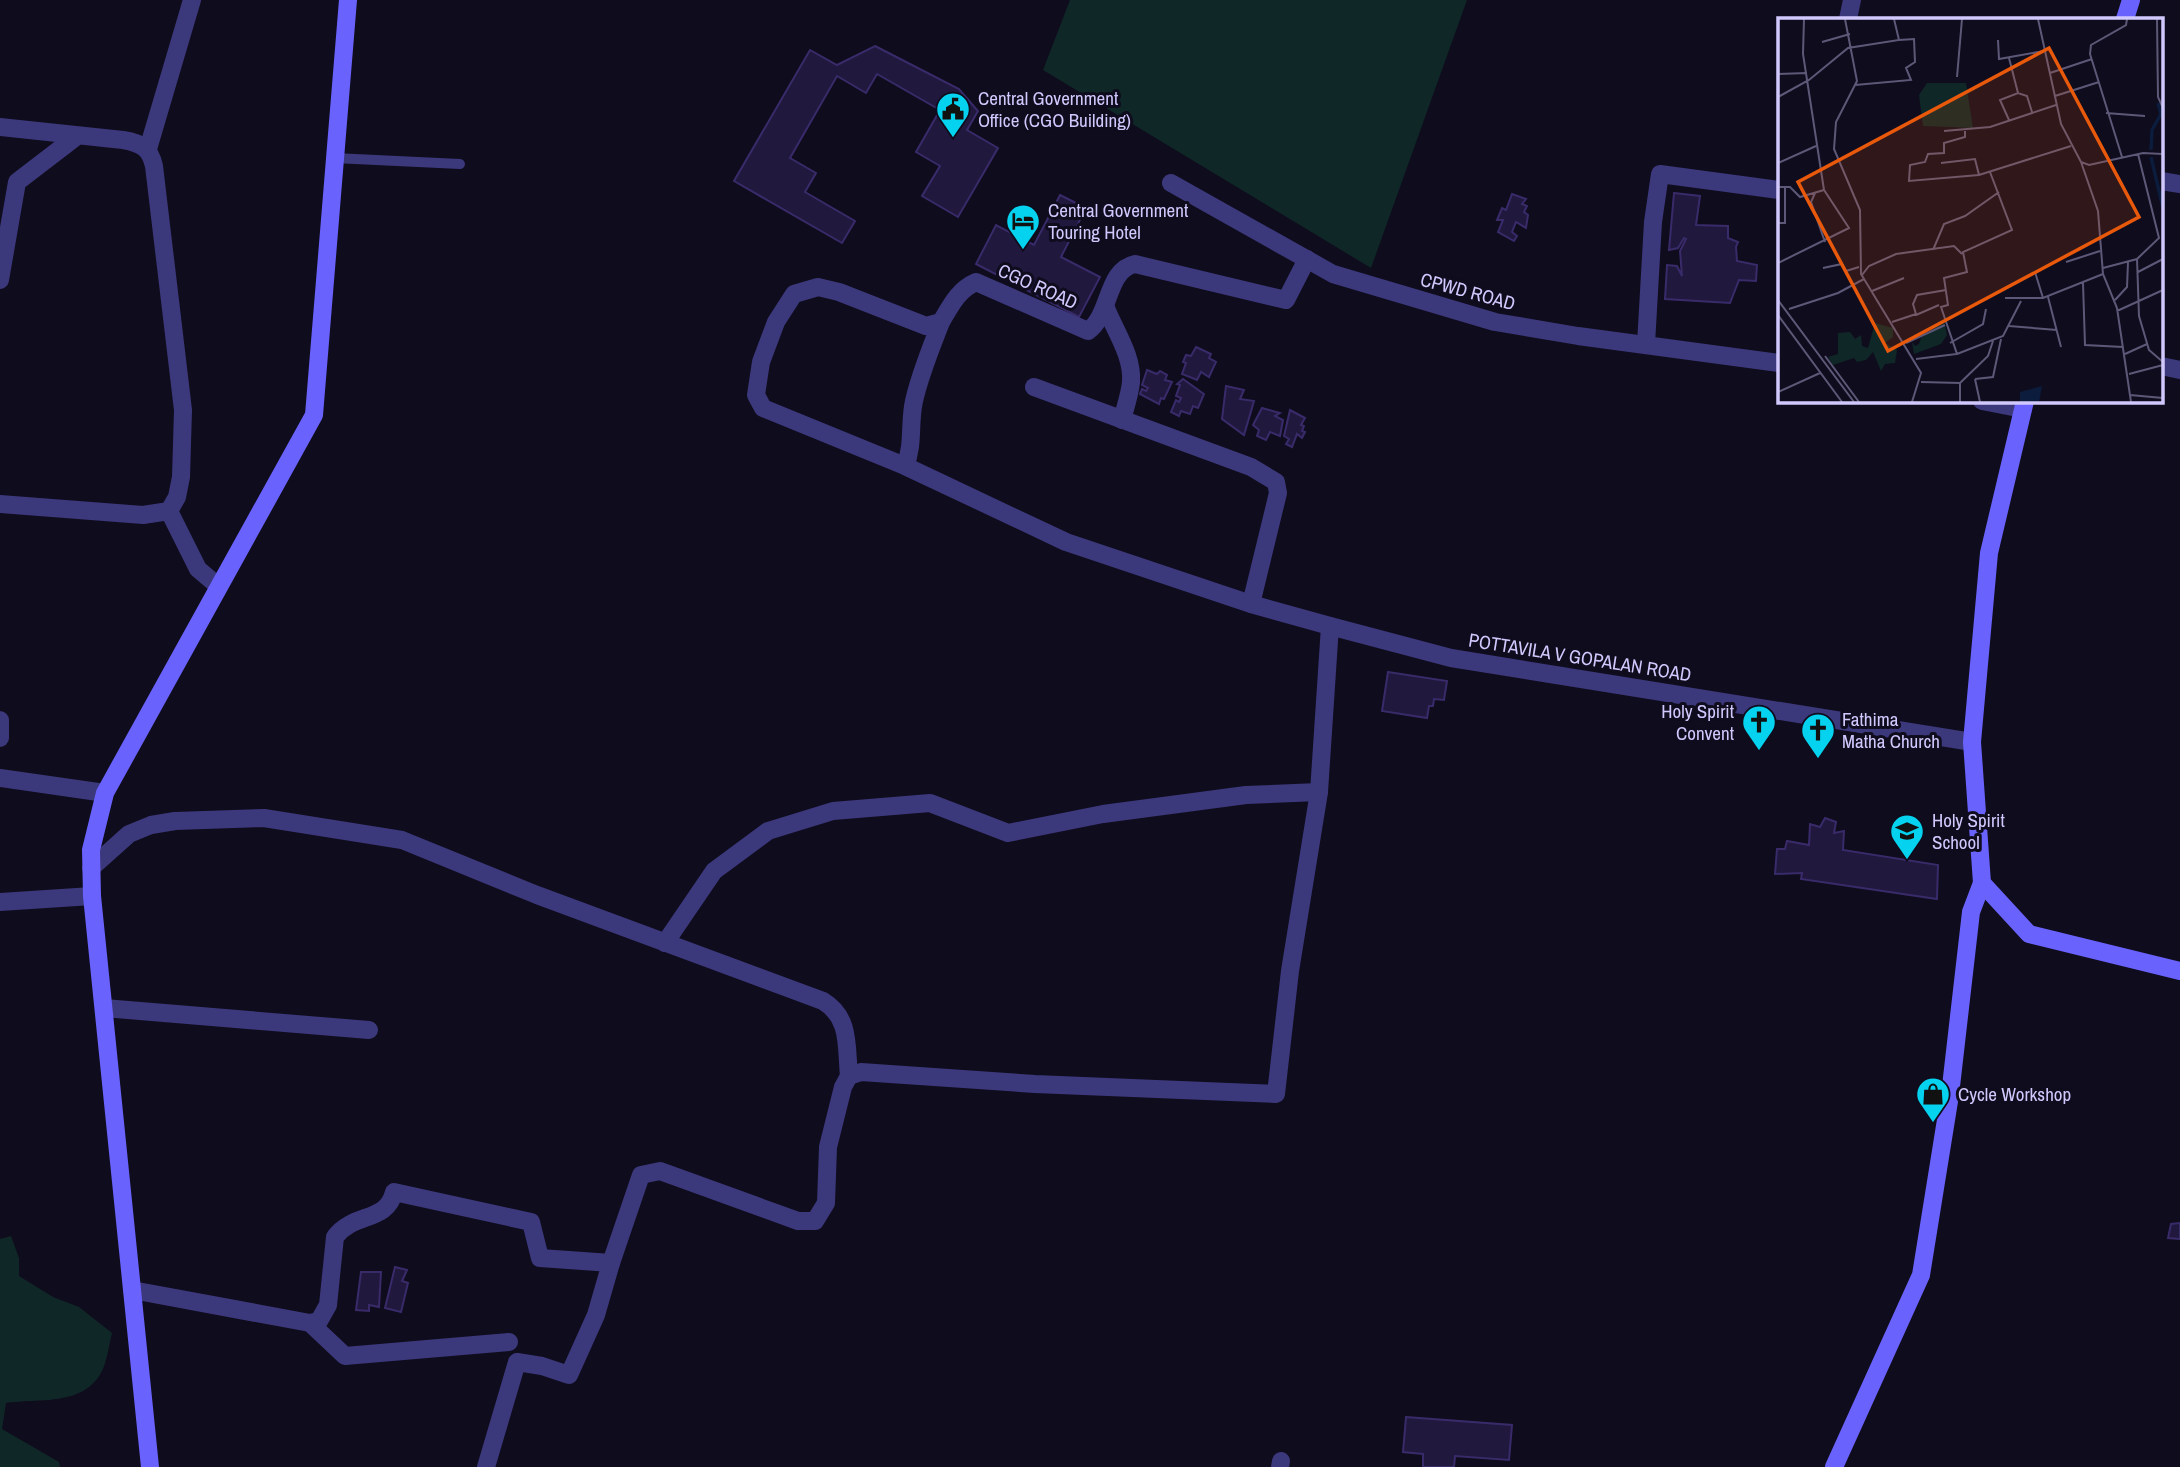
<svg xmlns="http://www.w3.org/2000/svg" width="2180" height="1467" viewBox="0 0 2180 1467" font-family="'Archivo Narrow',sans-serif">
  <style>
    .green { fill: #0f2727 }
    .building { fill: #21183e; stroke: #392b6a; stroke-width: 2 }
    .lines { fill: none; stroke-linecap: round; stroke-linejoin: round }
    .lane { stroke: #3c387c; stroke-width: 10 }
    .street { stroke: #3c387c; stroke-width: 18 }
    .secondary { stroke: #6a62fc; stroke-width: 18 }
    .labels { text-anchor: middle; stroke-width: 6; stroke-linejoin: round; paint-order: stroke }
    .poi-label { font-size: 19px; fill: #d1c9fe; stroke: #0f0c1d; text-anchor: start }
    .street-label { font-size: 19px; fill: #d1c9fe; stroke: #0f0c1d }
    .inset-river { fill: none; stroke: #0b1c3d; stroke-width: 3.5 }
    .inset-road { fill: none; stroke: #5d5877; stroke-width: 2 }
    .view { fill: #e8590c; fill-opacity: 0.15; stroke: #e8590c; stroke-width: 3.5 }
    .inset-edge { fill: none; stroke: #d1c9fe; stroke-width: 3.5 }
  </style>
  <rect width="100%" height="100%" fill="#0f0c1d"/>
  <g class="green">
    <path d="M1070 0H1467L1371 268 1043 70Z"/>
    <path d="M11 1236 19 1258V1276L53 1297 79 1307 112 1333C109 1345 107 1361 102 1371 84 1407 38 1398 6 1403L2 1429 59 1462 60 1467H0V1239Z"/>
  </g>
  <g class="building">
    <path d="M875 46 959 89 978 111 967 130 998 148 958 217 922 196 940 166 916 152 940 110 877 74 866 93 837 76 790 158 816 173 805 192 855 221 842 243 734 181 810 50 837 65Z"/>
    <path d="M1674 193 1700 196 1696 225 1728 226V238L1738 242 1736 247 1737 261 1757 265 1756 281 1739 280 1730 303 1665 299 1667 265 1677 266 1682 276 1680 251 1686 239 1684 238 1678 248 1669 250Z"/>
    <path d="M1512 194 1526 199 1522 204 1527 206 1524 212 1528 215 1526 228 1516 222 1512 232 1517 236 1514 241 1498 232 1503 220H1497L1502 208 1506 210Z"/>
    <path d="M1060 195 1086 208 1061 257 1100 277 1079 317 976 264 996 225 1034 245Z"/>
    <path d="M1196 347 1211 354 1209 358 1216 362 1209 377 1201 372 1197 380 1182 374 1186 363 1183 362 1186 355 1191 356Z"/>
    <path d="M1147 370 1157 374 1160 371 1167 375 1165 380 1172 382 1164 399 1161 398 1159 404 1140 394 1142 389 1146 391 1148 388 1142 385Z"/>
    <path d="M1183 379 1204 394 1198 408 1193 406 1190 414 1181 411 1179 416 1171 412 1176 400 1179 402 1181 398 1176 396 1180 385 1177 384Z"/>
    <path d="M1226 386 1244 390 1240 399 1254 401 1244 435 1222 419Z"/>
    <path d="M1262 408 1280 413 1275 416 1283 420 1280 436 1270 432 1266 440 1257 436 1259 430 1253 425Z"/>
    <path d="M1290 410 1305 418 1301 425 1304 426 1302 431 1305 432 1302 438 1297 434 1292 447 1286 444 1289 439 1284 436Z"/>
    <path d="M1388 672 1447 681 1444 700 1434 699 1433 706H1429L1427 718 1382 711Z"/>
    <path d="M1825 818 1836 822 1834 833 1844 831 1843 850 1938 865 1937 899 1801 879 1802 873 1775 874 1777 849H1785L1787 841 1809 845 1810 824 1820 827Z"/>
    <path d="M2180 1223V1239L2168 1238 2171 1224Z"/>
    <path d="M395 1267 407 1270 402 1281 408 1283 401 1312 385 1308Z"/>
    <path d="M361 1272H381L379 1307 369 1305V1311L356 1310Z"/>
    <path d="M1406 1417 1512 1425 1509 1460 1455 1456 1454 1467H1423V1454L1403 1452Z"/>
  </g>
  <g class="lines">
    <path class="lane" d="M334 158 460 164"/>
    <g class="street">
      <path d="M1848 19 1852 0"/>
      <path d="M0 127 123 140C141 143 150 148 154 166L183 410 181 477 177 497 169 511 143 515 0 504"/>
      <path d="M148 149 192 0"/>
      <path d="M2161 181 2180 184"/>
      <path d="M1171 183 1333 274 1495 322 1578 336 1779 363"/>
      <path d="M1307 259 1286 300 1135 264C1106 270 1111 315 1088 331L976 282C958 290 951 305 941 322L926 326 839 292 818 287 794 294 776 322 761 362 756 395 763 408 905 466 1066 542 1251 604 1330 626 1451 658 1972 742"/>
      <path d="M0 280 17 182 77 136"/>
      <path d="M1106 308C1115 331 1133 356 1131 382 1130 394 1125 408 1122 420"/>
      <path d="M1646 344 1653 222 1660 174 1779 190"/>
      <path d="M2161 366 2180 370"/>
      <path d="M1034 387 1251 467 1276 482 1278 493 1251 604"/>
      <path d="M1982 401 2023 409"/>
      <path d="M905 466C914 445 909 423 914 401 920 374 931 348 941 322"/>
      <path d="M169 511 198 569 218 586"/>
      <path d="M0 720V738"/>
      <path d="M0 778 105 793"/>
      <path d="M91 868 129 834 151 825 175 821 264 818 402 840 537 895 823 1001C851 1018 846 1047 849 1076"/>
      <path d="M0 902 92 896"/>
      <path d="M665 943 714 871 768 831 833 811 930 803 1008 833 1103 814 1246 795 1319 792"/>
      <path d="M104 1008 369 1030"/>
      <path d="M132 1290 310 1323 319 1321 328 1305 335 1237C353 1212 387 1223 394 1192L531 1222 540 1258 611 1263"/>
      <path d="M310 1323 345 1356 509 1342"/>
      <path d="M486 1467 517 1362 542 1366 569 1375 596 1315 611 1263 641 1175 660 1171 798 1221H815L826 1203 828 1147 843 1087 849 1076 861 1072 1035 1084 1276 1094 1290 971 1319 792 1330 626"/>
      <path d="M1280 1467 1281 1461"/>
    </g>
    <g class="secondary">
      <path d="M2125 19 2131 0"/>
      <path d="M2025 401 1989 553 1972 742 1982 883 2029 934 2180 971"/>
      <path d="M150 1467 92 896 91 850 105 793 314 415 348 0"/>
      <path d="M1834 1467 1921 1275 1950 1095 1971 912 1982 883"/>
    </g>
  </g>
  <defs>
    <g id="civic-pin" transform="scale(1.75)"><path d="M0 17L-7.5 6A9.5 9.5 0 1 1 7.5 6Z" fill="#04d2ef" stroke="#0f0c1d"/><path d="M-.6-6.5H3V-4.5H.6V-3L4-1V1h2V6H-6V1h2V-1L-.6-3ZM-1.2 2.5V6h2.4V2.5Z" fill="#111"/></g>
    <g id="hotel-pin" transform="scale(1.75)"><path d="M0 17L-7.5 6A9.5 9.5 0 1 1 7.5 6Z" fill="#04d2ef" stroke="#0f0c1d"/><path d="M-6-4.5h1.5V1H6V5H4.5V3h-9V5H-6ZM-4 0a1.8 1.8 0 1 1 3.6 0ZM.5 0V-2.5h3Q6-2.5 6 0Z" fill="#111"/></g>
    <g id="church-pin" transform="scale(1.75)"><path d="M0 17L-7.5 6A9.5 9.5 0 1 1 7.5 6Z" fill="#04d2ef" stroke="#0f0c1d"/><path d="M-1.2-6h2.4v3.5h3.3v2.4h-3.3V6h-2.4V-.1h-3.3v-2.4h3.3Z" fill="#111"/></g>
    <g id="school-pin" transform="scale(1.75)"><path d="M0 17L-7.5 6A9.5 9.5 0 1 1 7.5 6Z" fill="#04d2ef" stroke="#0f0c1d"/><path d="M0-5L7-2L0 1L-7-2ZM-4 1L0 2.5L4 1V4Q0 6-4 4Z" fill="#111"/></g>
    <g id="shop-pin" transform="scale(1.75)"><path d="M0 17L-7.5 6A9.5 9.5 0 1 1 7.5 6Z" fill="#04d2ef" stroke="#0f0c1d"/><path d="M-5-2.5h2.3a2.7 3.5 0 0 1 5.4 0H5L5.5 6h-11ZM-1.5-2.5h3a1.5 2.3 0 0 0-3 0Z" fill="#111"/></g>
  </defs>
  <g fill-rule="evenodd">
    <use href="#civic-pin" x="953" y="109"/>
    <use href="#hotel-pin" x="1023" y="221"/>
    <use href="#church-pin" x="1759" y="722"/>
    <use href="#church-pin" x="1818" y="730"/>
    <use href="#school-pin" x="1907" y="831"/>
    <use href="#shop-pin" x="1933" y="1094"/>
  </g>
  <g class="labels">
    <g class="poi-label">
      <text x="978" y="105">Central Government<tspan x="978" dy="22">Office (CGO Building)</tspan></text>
      <text x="1048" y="217">Central Government<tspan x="1048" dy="22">Touring Hotel</tspan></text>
      <text x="1734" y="718" text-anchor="end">Holy Spirit<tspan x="1734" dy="22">Convent</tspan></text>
      <text x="1842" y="726">Fathima<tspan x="1842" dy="22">Matha Church</tspan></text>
      <text x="1932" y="827">Holy Spirit<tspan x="1932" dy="22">School</tspan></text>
      <text x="1958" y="1101">Cycle Workshop</text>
    </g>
    <g class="street-label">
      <text transform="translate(1038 286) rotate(24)" y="7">CGO ROAD</text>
      <text transform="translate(1468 291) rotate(15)" y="7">CPWD ROAD</text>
      <text transform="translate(1580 657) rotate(9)" y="7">POTTAVILA V GOPALAN ROAD</text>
    </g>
  </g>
  <g transform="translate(1778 18)">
    <rect width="385" height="385" fill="#0f0c1d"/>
    <path d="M149 65H188L195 110 145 108 141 77ZM166 303 169 317 163 326 136 336 134 324 137 328 141 326 143 320ZM97 305 115 310V319L107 325 119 332 117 345 107 346 103 353 95 334 88 342 79 344 76 340 55 347 50 339 60 336V315L72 314 77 321 83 317 84 328 90 330Z" fill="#0f2727"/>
    <path d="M264 368 261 384H242V374Z" fill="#0b1c3d"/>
    <path class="inset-river" d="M373 132 374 112 383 96 380 85M373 139 385 190"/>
    <path class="inset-road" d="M26 1 25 36 46 172M67 1 79 63 58 104 56 131 82 192 83 256 143 355 134 384M260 1 283 106 303 144 311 147 365 135 385 136M379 1 380 79 385 90M220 22 221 41 266 33M44 24 72 16M231 40 240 75M272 55 314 41M0 56 29 55M179 59 184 1M77 67 133 62 128 50 137 44 136 21 121 22M277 78 321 64M0 79 31 62 70 30 121 22 116 1M328 95 367 98M231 102 222 82 240 75 249 78 254 94M166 113 212 109 278 87M187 113V119L166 125V135L150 136 147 144 132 147 131 163 201 157 293 128M344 139 312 36 313 27 348 7 349 1M303 144 320 193 325 256 339 290 353 384M0 145 38 128M163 145 197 141 201 157M0 169H12L22 179 46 172 71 210 0 245M37 175 33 184 47 224M0 205H7V169M155 232 166 206 187 198 221 174M359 241 361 298 371 332 385 344M288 244 322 233M45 250 64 246 68 253 81 249M325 250 359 241 381 220 360 136M257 254 265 280M360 254 385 241M84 257 91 248 118 236 176 228 184 236M305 265 307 327 345 329M94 273 126 260M270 279 283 329M227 280H265L325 256M0 282 76 384M337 282 349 269 350 244M11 291 60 275 86 261M339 293 385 272M0 297 64 384M138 297 161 287M114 304 138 296 135 286 139 277 168 272M231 308 279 312M128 325 167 307M172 325 205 306 208 291M179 336 225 318 243 283M347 336 369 326M47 338 81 384M138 341 179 336 163 289 170 287 166 260 189 254 185 234 234 212 212 154M351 356 385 347M197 361 215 359 223 321M197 361 202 384M143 364 182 365V384M182 365 210 338 215 323M0 374 42 355M352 377 385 380"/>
    <path class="view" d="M271 30 361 199 110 333 20 164Z"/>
    <rect width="385" height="385" class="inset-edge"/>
  </g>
</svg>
